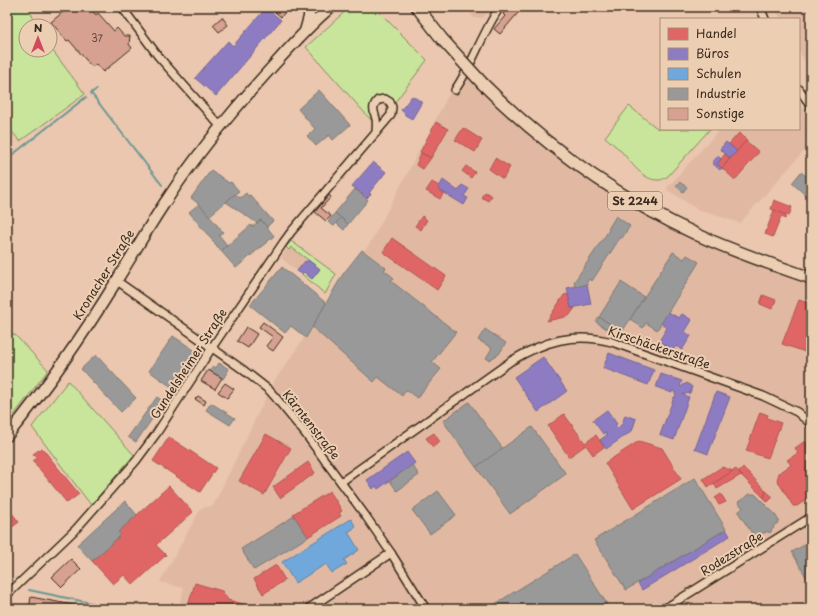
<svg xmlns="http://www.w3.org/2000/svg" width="818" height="616" viewBox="0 0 818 616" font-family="'Playpen Sans',sans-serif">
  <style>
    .built { fill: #e1b9a2 }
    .green { fill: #c9e59c; stroke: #82885d }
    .shops { fill: #e06666; stroke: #ae5450 }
    .offices { fill: #8e7cc3; stroke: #756392 }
    .schools { fill: #6fa8dc; stroke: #5f82a3 }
    .industry { fill: #999; stroke: #7d7874 }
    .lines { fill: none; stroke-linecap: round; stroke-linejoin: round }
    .stream { stroke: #6c9695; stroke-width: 2 }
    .building { fill: #d6a191; stroke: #3b2a1e }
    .street-casing { stroke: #3b2a1e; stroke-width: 10 }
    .secondary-casing { stroke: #3b2a1e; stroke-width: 13 }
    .primary-casing { stroke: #3b2a1e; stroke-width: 14 }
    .street { stroke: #eccfb3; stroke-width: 7 }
    .secondary { stroke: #eccfb3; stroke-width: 10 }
    .primary { stroke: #eccfb3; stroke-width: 11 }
    .primary-bridge-casing { stroke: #3b2a1e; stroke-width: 14; stroke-linecap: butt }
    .primary-bridge { stroke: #eccfb3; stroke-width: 11 }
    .labels { text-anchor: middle; stroke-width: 4; stroke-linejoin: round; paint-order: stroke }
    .number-label { font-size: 10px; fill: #62483b }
    .shield { fill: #eccfb3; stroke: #705c4b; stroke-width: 1 }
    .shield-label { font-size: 11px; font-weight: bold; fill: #3b2a1e }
    .street-label { font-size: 12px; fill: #3b2a1e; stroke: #eccfb3 }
  </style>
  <rect width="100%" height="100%" fill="#eac7ae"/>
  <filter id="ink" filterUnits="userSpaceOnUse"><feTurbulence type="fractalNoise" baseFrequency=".025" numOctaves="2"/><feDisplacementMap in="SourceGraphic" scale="8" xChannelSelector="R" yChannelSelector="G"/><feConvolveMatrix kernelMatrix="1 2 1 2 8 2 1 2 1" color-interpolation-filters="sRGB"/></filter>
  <g filter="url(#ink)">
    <g class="built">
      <path d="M465 7H492L483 18H474Z"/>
      <path d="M775 7H811V73L799 51V19H781Z"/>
      <path d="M468 58 547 137 582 163 659 211 699 231 811 285V609H178L184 588 160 582 201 508 213 506 273 383 372 240Z"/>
      <path d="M799 102 811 119V143L740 223 697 209 666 189 720 129H799Z"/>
      <path d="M291 241 336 274 325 294 281 258 287 249 286 247Z"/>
    </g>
    <g class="green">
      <path d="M7 7H28L37 26H26V50H50V47L85 94 20 141 7 126Z"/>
      <path d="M350 7H374L427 60 395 102C386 95 371 91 370 108 369 112 371 117 372 121L306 47Z"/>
      <path d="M629 106 658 129 661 126V129H710L668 176C665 178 662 180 659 180 643 181 631 162 622 152 617 147 611 142 605 137Z"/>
      <path d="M291 241 336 274 325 294 302 274 304 272 312 279 320 269 291 247 289 250 286 247Z"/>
      <path d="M10 333 15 335 48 370 7 424V334Z"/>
      <path d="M68 381 134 455 91 505 32 427Z"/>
    </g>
    <g class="shops">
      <path d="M436 122 448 129 431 158 420 152Z"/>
      <path d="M463 128 482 140 475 152 455 140Z"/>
      <path d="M739 133 747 140 737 151 729 144Z"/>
      <path d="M746 141 759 152 735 180 722 168Z"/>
      <path d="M421 153 431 158 423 169 416 165Z"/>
      <path d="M725 154 730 158 722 168 717 164Z"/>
      <path d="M495 158 510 167 503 179 489 169Z"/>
      <path d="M466 166 475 172 471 178 462 171Z"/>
      <path d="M432 182 439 186 438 189 444 193 440 199 426 191Z"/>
      <path d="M485 192 492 196 488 201 481 197Z"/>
      <path d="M774 200 792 207 789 216 771 209Z"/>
      <path d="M774 210 786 215 785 219 781 217 773 237 765 234Z"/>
      <path d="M422 216 427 220 421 230 415 226Z"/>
      <path d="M392 238 446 276 437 290 383 252Z"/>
      <path d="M569 294 571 308H575L569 316 547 321 564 295Z"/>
      <path d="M763 295 776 300 772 309 760 304Z"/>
      <path d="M799 300 811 304V354L782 344Z"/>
      <path d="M760 412 768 415 767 418 781 423 768 458 746 451Z"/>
      <path d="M564 414 585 443 596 435 604 447 593 455 586 445 569 457 548 426Z"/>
      <path d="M434 433 440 442 433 447 426 438Z"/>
      <path d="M266 434 291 448 264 495 239 481Z"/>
      <path d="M169 437 216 468 200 492 153 461Z"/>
      <path d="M639 441 662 448 681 479 633 509 605 463Z"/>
      <path d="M805 441 811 450V497L797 506H793L777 480 779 473 791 465 787 460 798 453 795 448Z"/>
      <path d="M42 448 79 494 67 503 33 461 37 458 33 454Z"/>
      <path d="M308 462 315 473 280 498 273 487Z"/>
      <path d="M722 467 733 471 708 487 703 479Z"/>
      <path d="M743 467 766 491 764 498 738 472Z"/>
      <path d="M736 469 741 475 717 489 714 483Z"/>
      <path d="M169 486 193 512 156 545 166 555 133 585 124 575 113 584 92 561 121 535 118 532Z"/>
      <path d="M330 491 342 511 339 513 341 516 308 537 293 514Z"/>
      <path d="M766 491 773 497 768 502 764 498Z"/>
      <path d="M721 494 726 502 719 505 715 498Z"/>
      <path d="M7 507 19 522 11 528 7 523Z"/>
      <path d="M276 565 285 580 263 594 254 579Z"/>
      <path d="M195 583 222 591 228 600 247 605 246 608 249 609H187Z"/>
    </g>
    <g class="offices">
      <path d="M266 8 281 20 216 96 195 78 228 41 233 46Z"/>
      <path d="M412 96 422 102 412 119 405 115V114L401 110Z"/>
      <path d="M726 142 737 151 730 158 720 149Z"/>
      <path d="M718 156 721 159 717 164 722 168 720 170 712 163Z"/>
      <path d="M373 162 386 172 369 193 371 194 367 198 352 186Z"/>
      <path d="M443 180 458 191 462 185 469 189 464 196 468 198 464 205 438 189Z"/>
      <path d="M308 260 320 269 312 279 304 272 302 274 297 271 305 261 307 262Z"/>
      <path d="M587 284 591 304 571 308 567 288Z"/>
      <path d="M668 312 679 318 682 314 692 320 685 332 691 336 682 350 676 346 673 350 659 341 667 328 661 323Z"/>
      <path d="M609 353 654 370 648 385 603 368Z"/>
      <path d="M543 357 567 391 538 412 514 377Z"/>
      <path d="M661 374 682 381 680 386 681 387 683 385 687 383 692 387 690 393 684 394 683 395 689 397 674 440 660 435 674 397H676V396L674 391H672V393L656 387Z"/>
      <path d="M716 392 730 397 708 454 695 449Z"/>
      <path d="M607 410 617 424 615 425 618 428 622 424 625 415 636 419 632 431 606 449 600 440 607 435 605 432 603 434 593 420Z"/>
      <path d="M407 452 415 463 378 489 376 486 373 489 367 480Z"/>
      <path d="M726 529 730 536 642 590 638 583Z"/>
    </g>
    <path class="schools" d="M351 519 356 527 348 532 359 550 344 560 347 564 332 573 326 564 295 583 282 562Z"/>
    <g class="industry">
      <path d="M319 90 350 125 333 140 329 135 316 146 307 136 315 129 298 109Z"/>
      <path d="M211 170 229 183 231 182 239 191 209 216 199 204 191 198Z"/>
      <path d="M801 172 811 180V200L792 183Z"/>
      <path d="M679 182 687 187 683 192 676 186Z"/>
      <path d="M355 189 368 200 348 224 335 213Z"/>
      <path d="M246 193 248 196 250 195 273 221 267 227 261 220 257 223 226 202 235 194 240 198Z"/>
      <path d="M199 204 223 232 219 235 227 245 221 251 189 212Z"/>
      <path d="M335 213 341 218 334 226 328 222Z"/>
      <path d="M616 216 630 226 622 238H620L592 281 589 279 585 285 575 287 574 282 609 230 608 229Z"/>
      <path d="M341 218 348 224 344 230 336 223Z"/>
      <path d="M261 220 274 236 236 268 221 251 251 225 252 227Z"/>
      <path d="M362 250 386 268 384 270 394 278 391 281 456 332 432 362 441 369 417 398 406 390 402 396 378 377 374 382 312 327 343 274Z"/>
      <path d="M673 252 684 259 687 255 699 262 657 330 646 323 643 328 630 319Z"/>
      <path d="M282 267 326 303 306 338 291 326 285 333 250 305Z"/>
      <path d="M621 282 644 297 622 332 599 317Z"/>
      <path d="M599 317 610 324 607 329 596 322Z"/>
      <path d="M485 329 506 343 499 354 489 360 486 358 492 348 478 340Z"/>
      <path d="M173 336 197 352 173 388 149 371Z"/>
      <path d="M96 355 136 398 121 412 81 369Z"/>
      <path d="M219 363 229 369 223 379 210 371 213 366 216 368Z"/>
      <path d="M157 397 164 402 136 442 128 437Z"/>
      <path d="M469 402 503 449 476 467 443 421Z"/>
      <path d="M211 403 235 418 230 425 206 410Z"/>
      <path d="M532 427 566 474 510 514 476 467Z"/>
      <path d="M412 465 419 475 397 491 390 481Z"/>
      <path d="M695 478 726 529 626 590 594 540Z"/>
      <path d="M438 491 456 515 430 534 412 510Z"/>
      <path d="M750 494H755L774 513 779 521 777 522 778 523 773 526 774 528 771 530 772 531 769 533 768 531 765 533V532L755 538 738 512 743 508 738 502Z"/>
      <path d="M125 501 137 515 118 532 121 535 92 561 77 545Z"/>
      <path d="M294 516 308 537 254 570 241 549Z"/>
      <path d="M806 544 811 553 810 584 792 552Z"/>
      <path d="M575 554 607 604 600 609H487Z"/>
    </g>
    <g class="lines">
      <g class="stream">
        <path d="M97 89 91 93 162 185"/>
        <path d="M7 159 86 97"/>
        <path d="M29 590 119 609"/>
      </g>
    </g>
    <g class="building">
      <path d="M69 7H90L96 15 98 13 114 31 117 28 124 36H130L129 44 132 48 103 72 96 64 92 67 69 40 67 41 51 22Z"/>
      <path d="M269 7H281L286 11 281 17Z"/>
      <path d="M510 7H523L500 34 494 29 505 16 503 14Z"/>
      <path d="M222 17 228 25 219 32 213 25Z"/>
      <path d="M329 195 331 197 321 208 331 216 326 221 315 212Z"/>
      <path d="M263 322 283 337 273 351 266 346 273 337 259 327Z"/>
      <path d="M246 327 257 334 248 348 237 341Z"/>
      <path d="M208 370 222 378 215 389 201 381Z"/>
      <path d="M225 383 234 389 227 398 218 392Z"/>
      <path d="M198 396 206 401 204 405 195 399Z"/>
      <path d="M71 559 81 569 62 587 52 577Z"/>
      <path d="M31 597 79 606 78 609H29Z"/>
    </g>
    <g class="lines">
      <g class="street-casing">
        <g id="street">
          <path d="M129 7 124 10 158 56 220 126"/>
          <path d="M760 7 765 19"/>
          <path d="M799 89 811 106"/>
          <path d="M455 90C473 64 482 33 500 7"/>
          <path d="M117 281 242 369 269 390 276 398 304 432 365 515 391 553 426 609"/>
          <path d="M341 482 511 361C544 341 574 332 612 342L763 396 797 412 811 424"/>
          <path d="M7 595 76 529 136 461 156 434 215 343 283 243 291 232 391 115 392 107 390 102 385 99 378 100C371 107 374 111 376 119 377 124 376 129 376 133"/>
          <path d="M308 609 391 553"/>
          <path d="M664 609 811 517"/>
        </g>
      </g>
      <g class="secondary-casing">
        <g id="secondary">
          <path d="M305 31 309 17V7"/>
          <path d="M7 436C47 387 84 334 117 280 134 253 150 224 168 198 196 155 229 115 263 77 285 53 306 28 331 7"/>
        </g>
      </g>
      <g class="primary-casing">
        <g id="primary">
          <path d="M417 7 442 39"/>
          <path d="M483 84C545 146 618 198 698 235 735 252 773 265 811 278"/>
        </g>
      </g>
      <use href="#street" class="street"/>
      <use href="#secondary" class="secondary"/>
      <use href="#primary" class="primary"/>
      <g class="primary-bridge-casing">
        <path id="primary-bridge" d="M442 39 483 84"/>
      </g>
      <use href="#primary-bridge" class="primary-bridge"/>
    </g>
  </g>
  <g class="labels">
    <g class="number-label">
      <text x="97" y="42">37</text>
    </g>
    <rect class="shield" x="608" y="192" width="54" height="18" rx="3"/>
    <g class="shield-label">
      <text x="635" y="205">St 2244</text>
    </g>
    <g class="street-label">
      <text transform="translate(104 275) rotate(-58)" y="4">Kronacher Straße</text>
      <text transform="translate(659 348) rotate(19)" y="4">Kirschäckerstraße</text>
      <text transform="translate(189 364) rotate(-57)" y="4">Gundelsheimer Straße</text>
      <text transform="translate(311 425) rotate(52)" y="4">Kärntenstraße</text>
      <text transform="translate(732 554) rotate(-32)" y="4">Rodezstraße</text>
    </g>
  </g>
  <rect width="818" height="616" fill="none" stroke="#eccfb3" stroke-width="24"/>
  <rect x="12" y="12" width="794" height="592" fill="none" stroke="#3b2a1e" stroke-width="1.5" filter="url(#ink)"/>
  <rect x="660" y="18" width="140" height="112" fill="#eccfb3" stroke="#a58d77"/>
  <rect x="668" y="28" width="20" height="12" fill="#e06666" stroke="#a58d77"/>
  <text x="696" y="38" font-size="12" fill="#3b2a1e">Handel</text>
  <rect x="668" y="48" width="20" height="12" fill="#8e7cc3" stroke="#a58d77"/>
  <text x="696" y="58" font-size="12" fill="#3b2a1e">Büros</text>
  <rect x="668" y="68" width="20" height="12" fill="#6fa8dc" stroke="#a58d77"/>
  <text x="696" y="78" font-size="12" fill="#3b2a1e">Schulen</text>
  <rect x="668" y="88" width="20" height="12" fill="#999999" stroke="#a58d77"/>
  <text x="696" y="98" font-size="12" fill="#3b2a1e">Industrie</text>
  <rect x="668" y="108" width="20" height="12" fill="#d6a191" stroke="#a58d77"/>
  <text x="696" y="118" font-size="12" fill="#3b2a1e">Sonstige</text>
  <g transform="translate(38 38)"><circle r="19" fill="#eccfb3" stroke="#a58d77"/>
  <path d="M0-3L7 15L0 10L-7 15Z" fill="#d1495b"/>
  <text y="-6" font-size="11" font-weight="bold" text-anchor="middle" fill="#3b2a1e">N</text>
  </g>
</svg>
